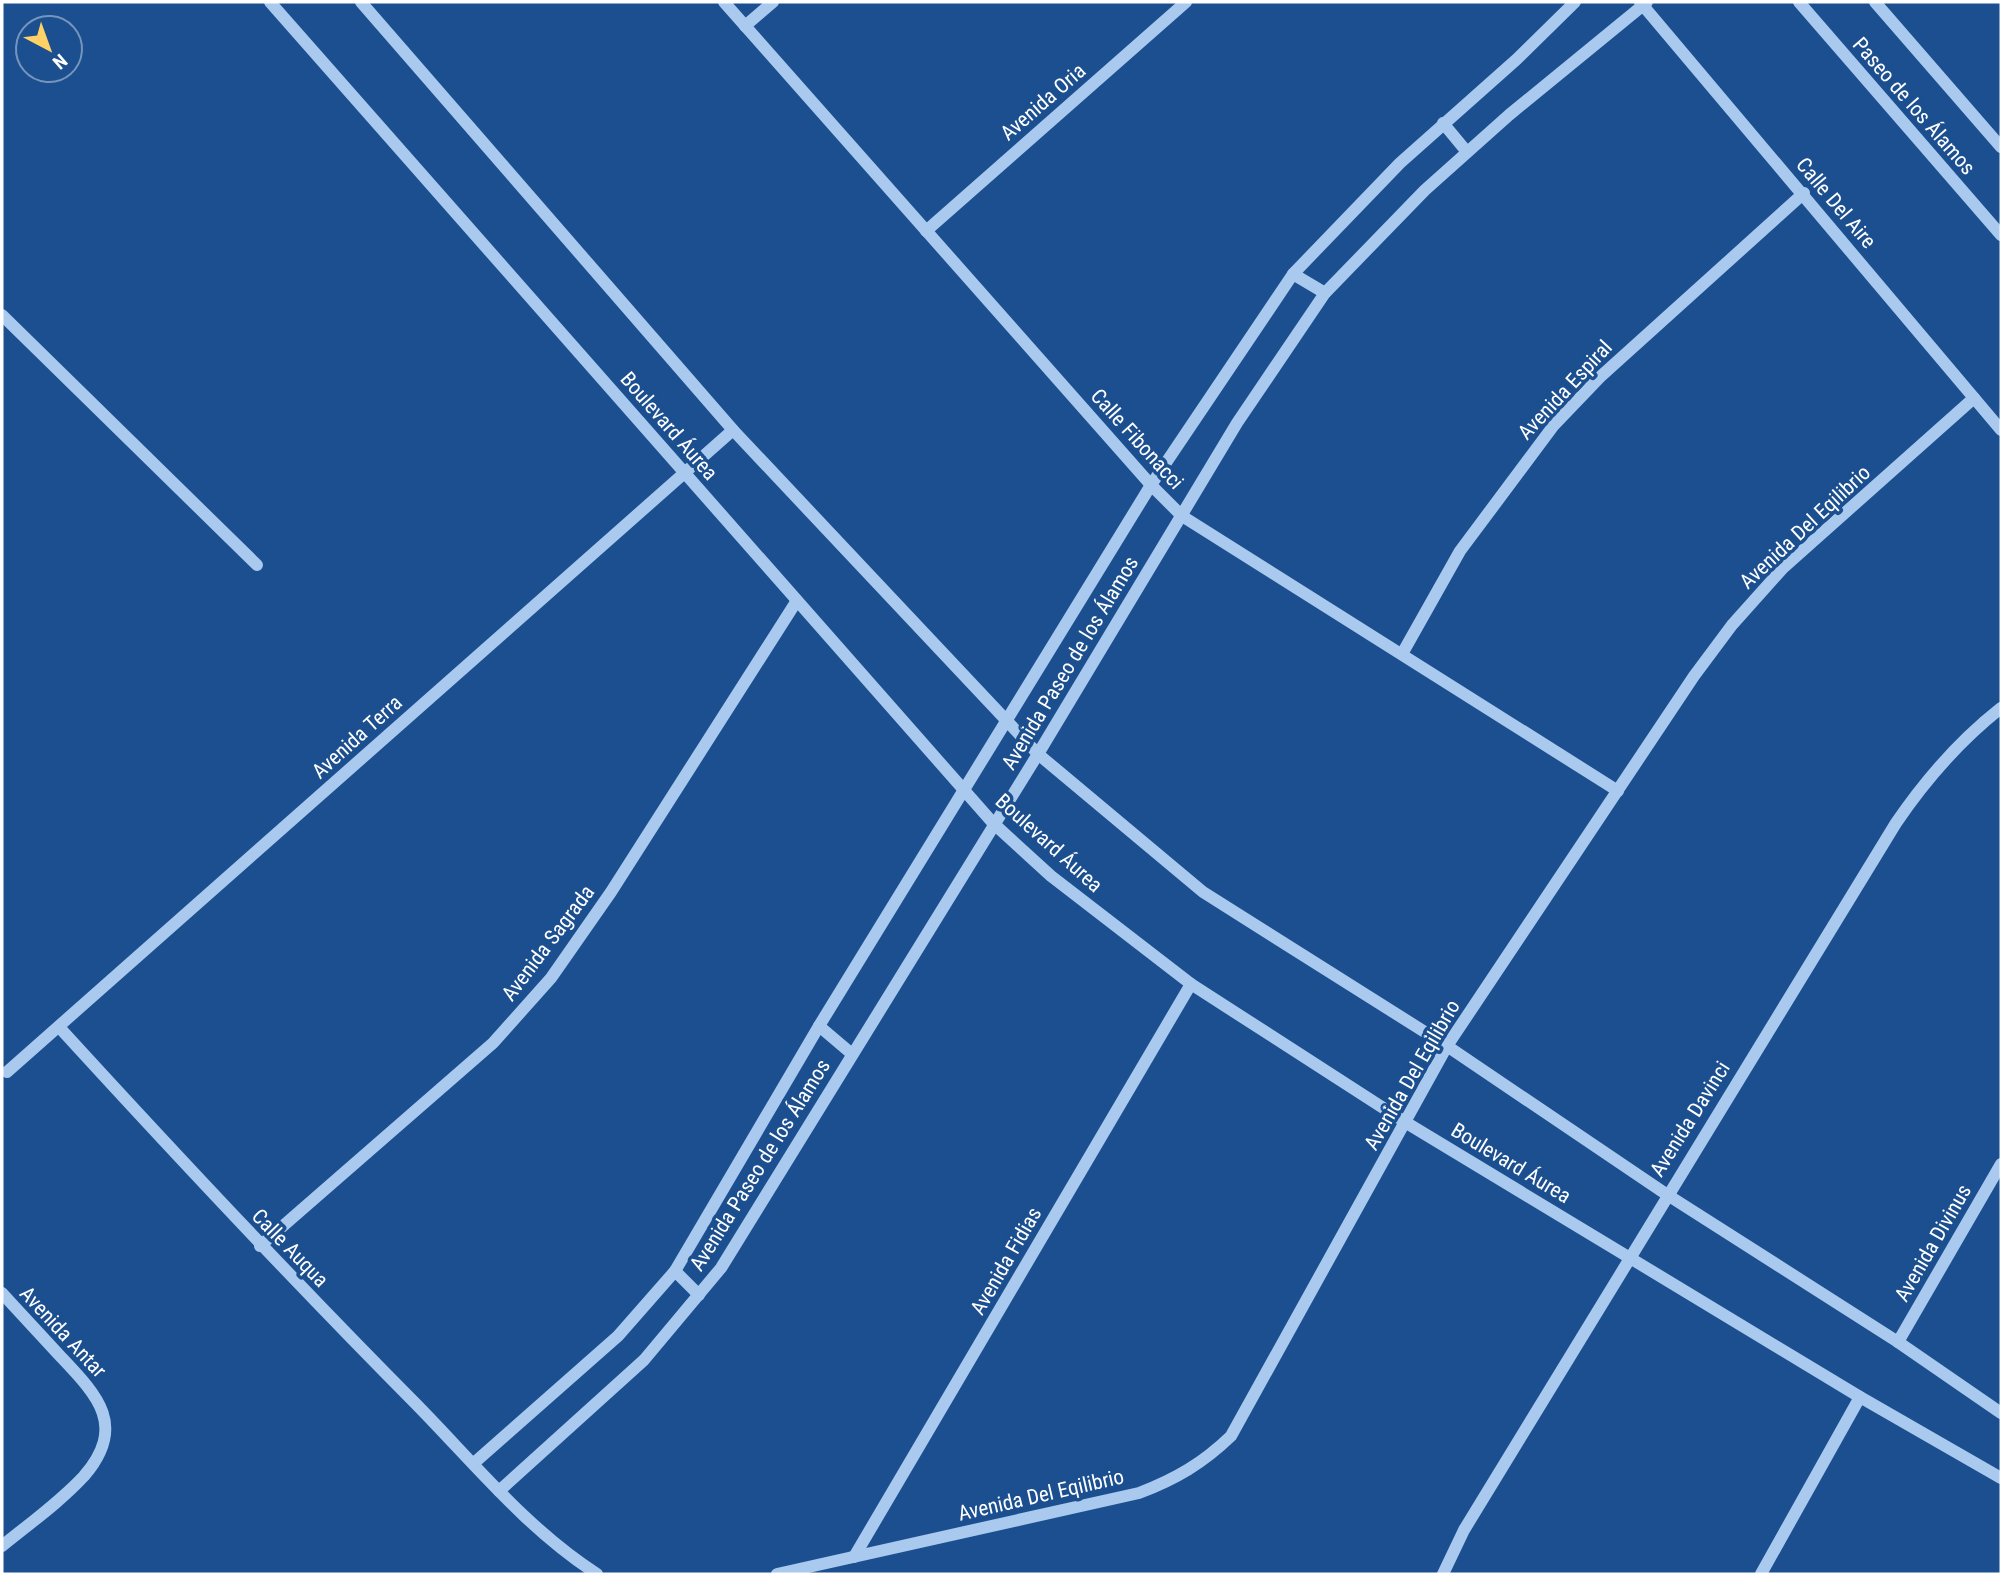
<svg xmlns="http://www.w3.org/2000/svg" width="2003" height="1576" viewBox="0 0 2003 1576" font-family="'Roboto Condensed',sans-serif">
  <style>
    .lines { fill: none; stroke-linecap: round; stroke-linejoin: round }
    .minor { stroke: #a9c9ee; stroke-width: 12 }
    .labels { text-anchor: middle; stroke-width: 7; stroke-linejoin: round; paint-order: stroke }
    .street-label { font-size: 21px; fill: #fff; stroke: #1b4f8f }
  </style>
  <rect width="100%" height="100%" fill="#1b4f8f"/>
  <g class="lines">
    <g class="minor">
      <path d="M270 2 993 823 1051 876 1191 984 1405 1122 1860 1397 2001 1478"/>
      <path d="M361 2 733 430 1038 754 1203 892 1447 1046 1666 1194 1898 1342 2001 1413"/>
      <path d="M724 2 1151 485 1182 516 1618 791"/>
      <path d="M1640 2 2001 430"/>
      <path d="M1799 2 2001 235"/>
      <path d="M1875 2 2001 147"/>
      <path d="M745 26 773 2"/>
      <path d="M1443 123 1467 152"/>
      <path d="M926 231 1186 2"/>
      <path d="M1293 274 1325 293"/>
      <path d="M2 315 257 565"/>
      <path d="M1402 654 1460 551 1554 425 1600 377 1804 193"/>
      <path d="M819 1026 852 1054"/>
      <path d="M59 1027C176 1155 294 1281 416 1404 474 1463 527 1529 597 1574"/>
      <path d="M7 1072 733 430"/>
      <path d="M260 1246 493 1043 551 978 611 892 796 602"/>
      <path d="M675 1271 699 1295"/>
      <path d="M2 1293C21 1314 41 1335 61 1357 98 1396 127 1426 84 1476 60 1502 29 1524 2 1546"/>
      <path d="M1898 1342 2001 1164"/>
      <path d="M474 1463 618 1336 675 1271 819 1026 1151 485 1293 274 1400 163 1517 59 1575 2"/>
      <path d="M499 1491 644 1360 721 1268 1038 754 1237 423 1325 293 1425 190 1509 115 1647 2"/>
      <path d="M854 1557 1191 984"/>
      <path d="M777 1574 1139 1493C1176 1479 1203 1463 1231 1436L1447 1046 1694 676 1732 625 1783 568 1974 398"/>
      <path d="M1443 1574 1464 1530 1896 823C1926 779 1959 741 2001 708"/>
      <path d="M1761 1574 1860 1397"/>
    </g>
  </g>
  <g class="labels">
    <g class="street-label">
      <text transform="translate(1043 102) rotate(-41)" y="7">Avenida Oria</text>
      <text transform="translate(1914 106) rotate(49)" y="7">Paseo de los Álamos</text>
      <text transform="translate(1836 203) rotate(50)" y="7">Calle Del Aire</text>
      <text transform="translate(1565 390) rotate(-47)" y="7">Avenida Espiral</text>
      <text transform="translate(669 426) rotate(49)" y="7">Boulevard Áurea</text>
      <text transform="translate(1137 439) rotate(48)" y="7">Calle Fibonacci</text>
      <text transform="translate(1805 527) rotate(-43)" y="7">Avenida Del Eqilibrio</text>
      <text transform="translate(1070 663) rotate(-59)" y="7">Avenida Paseo de los Álamos</text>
      <text transform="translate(357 737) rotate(-42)" y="7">Avenida Terra</text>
      <text transform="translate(1049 843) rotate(42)" y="7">Boulevard Áurea</text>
      <text transform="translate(548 943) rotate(-53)" y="7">Avenida Sagrada</text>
      <text transform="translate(1412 1075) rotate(-60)" y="7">Avenida Del Eqilibrio</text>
      <text transform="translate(1690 1119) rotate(-58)" y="7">Avenida Davinci</text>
      <text transform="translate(1511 1163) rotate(31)" y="7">Boulevard Áurea</text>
      <text transform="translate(760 1165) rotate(-58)" y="7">Avenida Paseo de los Álamos</text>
      <text transform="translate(1933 1243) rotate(-60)" y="7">Avenida Divinus</text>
      <text transform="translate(290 1248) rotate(46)" y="7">Calle Auqua</text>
      <text transform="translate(1006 1261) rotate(-60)" y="7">Avenida Fidias</text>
      <text transform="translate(63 1332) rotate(47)" y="7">Avenida Antar</text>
      <text transform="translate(1041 1495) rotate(-13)" y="7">Avenida Del Eqilibrio</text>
    </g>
  </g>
  <rect width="2003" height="1576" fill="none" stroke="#ffffff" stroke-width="7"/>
  <g transform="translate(49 49) rotate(139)"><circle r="33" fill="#1b4f8f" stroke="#7695bc" stroke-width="2"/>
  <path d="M0-5L12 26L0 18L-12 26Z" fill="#ffd166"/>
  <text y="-10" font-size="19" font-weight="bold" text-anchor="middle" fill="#ffffff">N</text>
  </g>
</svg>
